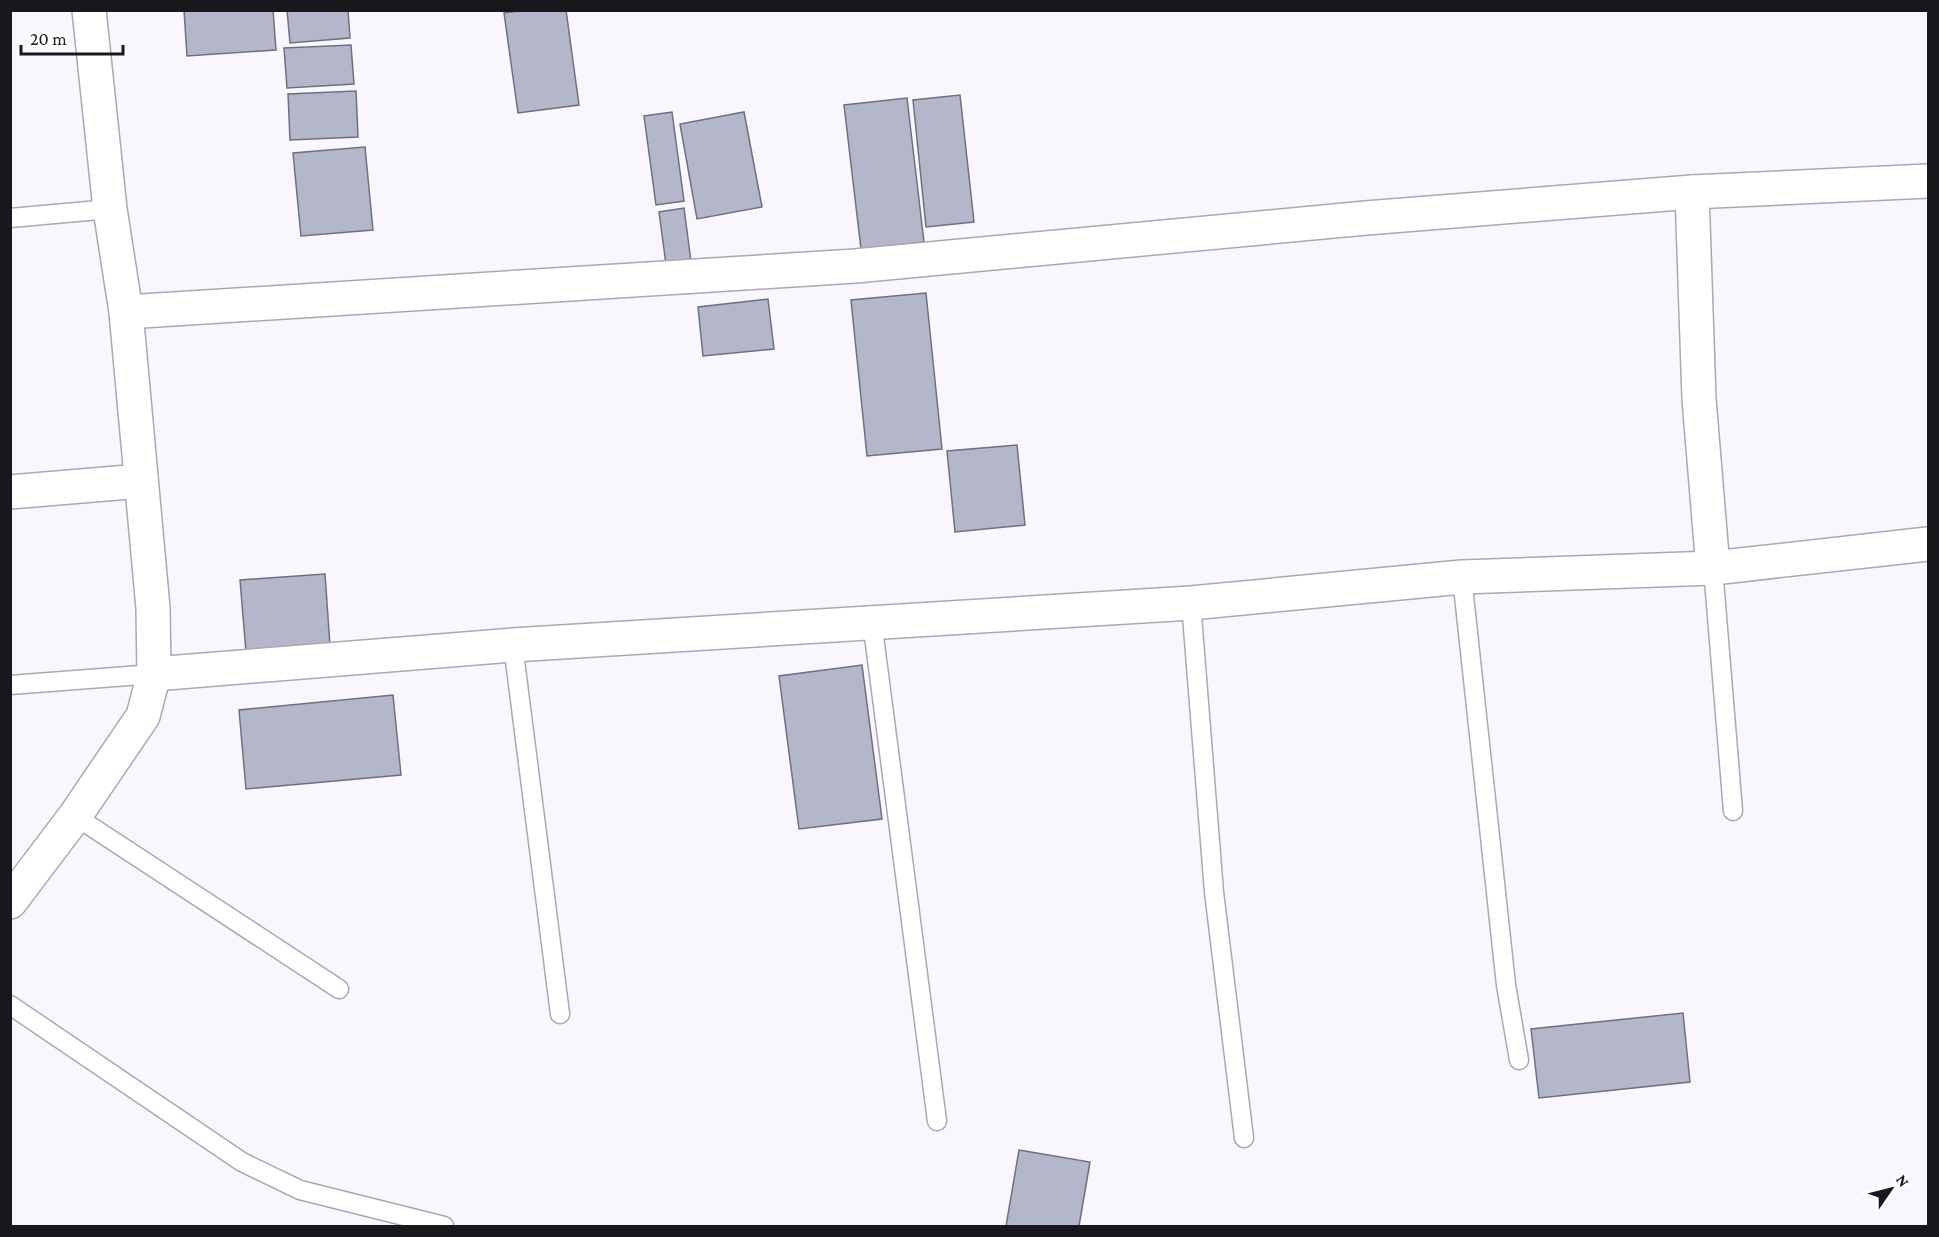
<svg xmlns="http://www.w3.org/2000/svg" width="1939" height="1237" viewBox="0 0 1939 1237" font-family="'Crimson Pro',serif">
  <style>
    .building { fill: #b4b7ca; stroke: #6d7081; stroke-width: 1.5 }
    .lines { fill: none; stroke-linecap: round; stroke-linejoin: round }
    .service-casing { stroke: #aea5b7; stroke-width: 21 }
    .minor-casing { stroke: #aea5b7; stroke-width: 36 }
    .service { stroke: #fff; stroke-width: 18 }
    .minor { stroke: #fff; stroke-width: 33 }
  </style>
  <rect width="100%" height="100%" fill="#f9f6fd"/>
  <g class="building">
    <path d="M184 10H273L276 50 187 56Z"/>
    <path d="M287 10H348L350 38 290 43Z"/>
    <path d="M524 10H566L579 105 518 113 504 13Z"/>
    <path d="M351 45 354 84 287 88 284 48Z"/>
    <path d="M356 91 358 137 290 140 288 94Z"/>
    <path d="M960 95 974 222 926 227 913 100Z"/>
    <path d="M907 98 924 242 861 249 844 105Z"/>
    <path d="M672 112 684 201 656 205 644 116Z"/>
    <path d="M744 112 762 207 697 219 680 124Z"/>
    <path d="M365 147 373 230 301 236 293 153Z"/>
    <path d="M684 208 692 269 667 272 659 212Z"/>
    <path d="M926 293 942 449 867 456 851 300Z"/>
    <path d="M768 299 774 349 703 356 698 307Z"/>
    <path d="M1017 445 1025 525 955 532 947 451Z"/>
    <path d="M325 574 330 646 246 652 240 580Z"/>
    <path d="M862 665 882 819 799 829 779 676Z"/>
    <path d="M393 695 401 775 246 789 239 710Z"/>
    <path d="M1683 1013 1690 1082 1539 1098 1531 1029Z"/>
    <path d="M1019 1150 1090 1162 1079 1226H1006Z"/>
  </g>
  <g class="lines">
    <g class="service-casing">
      <g id="service">
        <path d="M10 218 110 209"/>
        <path d="M1713 568 1733 811"/>
        <path d="M1462 577 1506 985 1519 1060"/>
        <path d="M1191 603 1214 892 1244 1138"/>
        <path d="M872 621 937 1121"/>
        <path d="M513 645 560 1014"/>
        <path d="M10 685 154 674"/>
        <path d="M75 816 339 989"/>
        <path d="M10 1005 242 1162 300 1190 444 1226"/>
      </g>
    </g>
    <g class="minor-casing">
      <g id="minor">
        <path d="M1692 192 1699 399 1713 568"/>
        <path d="M126 312 855 266 1366 218 1692 192 1928 181"/>
        <path d="M10 492 141 481"/>
        <path d="M154 674 513 645 1191 603 1462 577 1713 568 1928 544"/>
        <path d="M10 902 75 816 143 716 154 674 153 608 126 312 110 209 89 10"/>
      </g>
    </g>
    <use href="#service" class="service"/>
    <use href="#minor" class="minor"/>
  </g>
  <rect width="1939" height="1237" fill="none" stroke="#19161c" stroke-width="24"/>
  <g transform="translate(1891 1189) rotate(55)" stroke="#ffffff" stroke-width="4.5" paint-order="stroke">
  <path d="M0-4.5L10 22L0 15L-10 22Z" fill="#19161c"/>
  <text y="-9" font-size="16" font-weight="bold" text-anchor="middle" fill="#19161c">N</text>
  </g>
  <path d="M21 45v9h102v-9" fill="none" stroke="#19161c" stroke-width="3"/>
  <text x="30" y="45" font-size="18" fill="#19161c" stroke="#ffffff" stroke-width="4.5" paint-order="stroke">20 m</text>
</svg>
